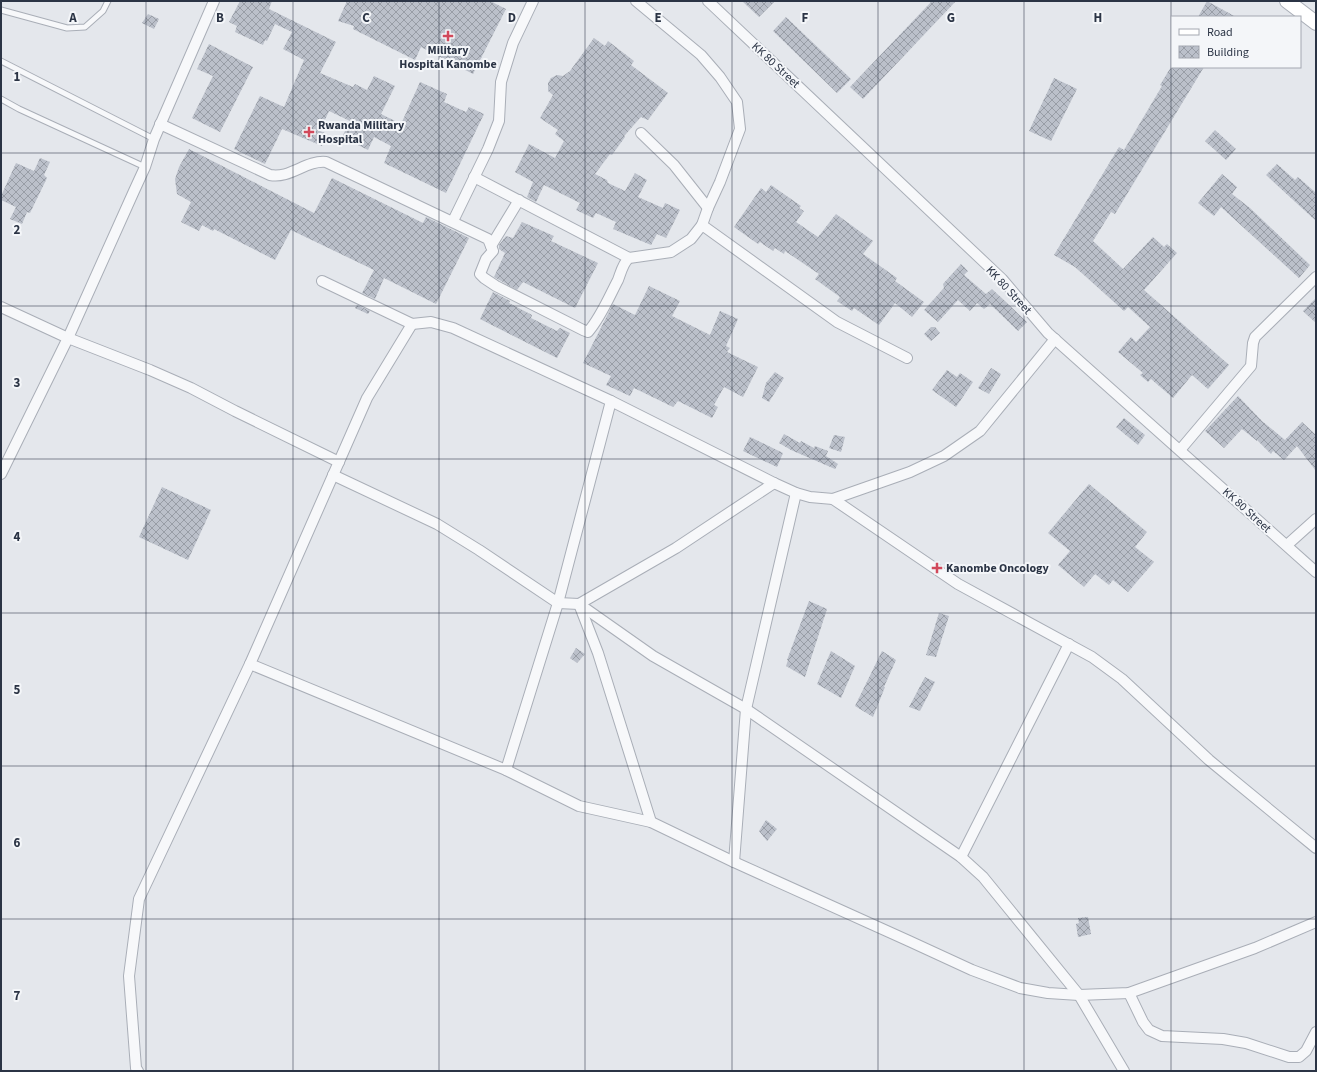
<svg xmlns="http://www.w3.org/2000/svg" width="1317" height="1072" viewBox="0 0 1317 1072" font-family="'Source Sans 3',sans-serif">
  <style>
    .building { fill: url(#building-cross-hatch) }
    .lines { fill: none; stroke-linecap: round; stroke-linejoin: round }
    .lane-casing { stroke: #a9aeb7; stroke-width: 7 }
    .street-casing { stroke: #a9aeb7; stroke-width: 12 }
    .secondary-casing { stroke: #a9aeb7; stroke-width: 16 }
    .lane { stroke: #f7f8fa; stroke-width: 5 }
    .street { stroke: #f7f8fa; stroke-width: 10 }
    .secondary { stroke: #fff; stroke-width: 14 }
    .grid { fill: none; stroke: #2b3445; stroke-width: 1; stroke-opacity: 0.55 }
    .poi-dot { fill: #d1495b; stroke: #f4f6f9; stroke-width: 1.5 }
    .labels { text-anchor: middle; stroke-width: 4; stroke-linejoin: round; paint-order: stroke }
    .poi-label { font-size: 12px; font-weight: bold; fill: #2b3445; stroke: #f4f6f9; text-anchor: start }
    .street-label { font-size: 12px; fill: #2b3445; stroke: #f4f6f9 }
    .grid-label { font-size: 13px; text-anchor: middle; font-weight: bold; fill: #2b3445; stroke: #f4f6f9; stroke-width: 4; stroke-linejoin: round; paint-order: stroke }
  </style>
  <defs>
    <pattern id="building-cross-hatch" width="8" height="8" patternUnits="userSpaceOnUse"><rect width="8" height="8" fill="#bbc0ca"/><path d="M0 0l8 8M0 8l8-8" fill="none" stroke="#989da6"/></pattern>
  </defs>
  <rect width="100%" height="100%" fill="#e4e7ec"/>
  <g class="building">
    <path d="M240 1H272L269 9 336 42 320 73 353 87 355 84 367 90 374 76 395 86 381 114 401 124 420 82 447 94 444 102 466 112 469 107 484 114 446 193 384 163 391 146 374 137 368 150 342 137 350 121 329 111 320 131 327 134 322 146 282 129 265 164 234 149 260 96 284 107 304 60 283 49 292 32 275 24 267 41 265 40 263 45 235 32 237 26 229 22Z"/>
    <path d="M347 1H490L506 9 473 74 421 47 415 60 353 29 354 26 338 21Z"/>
    <path d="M742 1H775L759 17Z"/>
    <path d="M932 1H956L863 99 850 87Z"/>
    <path d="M1207 1 1236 17H1198Z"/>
    <path d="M148 14 159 19 154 29 142 23Z"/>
    <path d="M786 17 851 79 837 93 773 31Z"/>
    <path d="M594 38 605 46 608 41 634 61 631 65 668 93 648 120 641 117 624 136 625 137 612 155 610 154 595 174 607 180 608 183 625 191 635 173 647 180 638 197 663 208 665 203 680 210 666 238 657 234 651 245 613 229 616 222 596 213 593 218 576 210 580 203 544 185 536 202 527 197 533 182 515 172 529 144 555 158 564 141 555 134 558 130 540 118 553 95 548 91V83L551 78 557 75 563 76 570 71Z"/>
    <path d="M209 44 253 67 220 132 192 118 213 76 197 69Z"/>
    <path d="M1171 67H1204L1115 214 1111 212 1093 241 1123 269 1153 237 1164 247 1167 244 1177 253 1144 290 1229 365 1208 389 1192 375 1173 398 1151 379 1148 382 1140 375 1143 373 1118 352 1131 337 1136 342 1150 327 1128 307 1124 311 1075 267 1054 255 1119 147 1124 150 1162 86 1160 85Z"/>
    <path d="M1054 78 1077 89 1051 141 1029 131Z"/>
    <path d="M1215 130 1236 149 1226 160 1205 141Z"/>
    <path d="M189 149 314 213 332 178 423 223 426 217 469 238 436 304 384 278 375 299 362 293 374 270 291 230 275 260 214 229 213 231 202 225 199 231 181 222 191 202 177 194 175 179 179 167Z"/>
    <path d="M40 158 50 162 44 175 47 178 30 213 27 212 22 224 10 219 16 207 1 200V196L16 163 34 171Z"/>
    <path d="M1277 164 1295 180 1298 177 1316 193V221L1266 175Z"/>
    <path d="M1222 174 1237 187 1232 194 1250 208 1310 265 1299 278 1221 207 1214 216 1198 203Z"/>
    <path d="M771 185 801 206 799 208 804 211 796 222 818 237 836 214 873 241 863 254 897 278 895 281 924 302 912 317 895 303 879 325 854 308 852 311 837 301 840 297 815 279 819 274 785 251 784 254 775 248 773 251 760 242 758 244 734 227 761 188 766 192Z"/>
    <path d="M522 222 554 236 551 241 598 263 575 308 523 282 517 290 494 277 505 253 499 249V245L506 236 513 238Z"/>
    <path d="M961 264 968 271 964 275 986 294 992 289 1027 322 1018 331 990 304 984 309 977 303 970 311 958 300 938 322 924 310 944 288 943 284Z"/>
    <path d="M649 286 680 301 672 316 710 335 720 311 738 319 726 346 730 348 727 352 758 367 743 397 724 387 714 405 718 407 712 418 678 401 673 407 634 388 630 396 606 385 611 376 583 363 613 304 635 315Z"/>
    <path d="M493 292 510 301 509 303 532 315 531 318 557 331 560 328 570 333 557 358 480 319Z"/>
    <path d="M1316 298V323L1303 311Z"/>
    <path d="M357 305 370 311 368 314 355 308Z"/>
    <path d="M931 327H935L940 333 931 341 924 334Z"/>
    <path d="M991 368 1001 374 989 394 978 388Z"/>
    <path d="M947 370 957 377 960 373 973 382 956 407 932 390Z"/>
    <path d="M775 372 784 378 769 402 762 398 766 383Z"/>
    <path d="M1238 396 1262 421 1285 440 1302 422 1316 435V471L1297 446 1284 460 1273 451 1271 454 1257 440V441L1242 429 1224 448 1205 431Z"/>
    <path d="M1124 418 1145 435 1138 445 1116 427Z"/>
    <path d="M784 434 800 443 801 441 814 448 815 446 828 451 826 456 838 464 835 469 791 450 779 443Z"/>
    <path d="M834 435 845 437 841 452 829 448Z"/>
    <path d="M750 437 783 453 777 467 743 451Z"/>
    <path d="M1089 484 1147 532 1135 547 1154 562 1128 592 1113 580 1109 585 1095 574 1084 587 1058 565 1070 551 1048 533Z"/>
    <path d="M162 487 211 510 188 560 139 537Z"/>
    <path d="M809 601 827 609 805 677 786 666 788 660H787Z"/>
    <path d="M939 613 949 616 936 657 926 655Z"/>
    <path d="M576 648 585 654 577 663 570 658Z"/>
    <path d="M831 651 855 666 841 698 817 684Z"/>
    <path d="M882 651 896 660 884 687H885L873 717 855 706Z"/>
    <path d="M925 677 935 682 920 711 909 707Z"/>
    <path d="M766 820 777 829 767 841 759 831Z"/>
    <path d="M1088 917 1091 934 1078 937 1076 924 1079 923 1078 918Z"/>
  </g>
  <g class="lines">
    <g class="lane-casing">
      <g id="lane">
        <path d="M1 10 67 28 85 27 103 11 108 1"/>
        <path d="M1 61 154 139"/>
        <path d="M1 99 19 109 145 167"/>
      </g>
    </g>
    <g class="street-casing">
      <g id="street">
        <path d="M636 1 701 55 720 77 737 102 740 129 720 182 708 208 702 225"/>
        <path d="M708 1 1002 279 1048 333 1316 572"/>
        <path d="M160 124 270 175C290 179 306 160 326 162L488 239 493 251 486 259 480 274 484 278 496 286 583 330 588 332C601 317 609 297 618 280 621 272 623 263 629 258L671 252 691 239 702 225 837 322 907 358"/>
        <path d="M641 133 674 165 708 208"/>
        <path d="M474 177 629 258"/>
        <path d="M453 221 488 149 499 121 501 82 513 43 533 1"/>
        <path d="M491 246 519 200"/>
        <path d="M322 281 412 324 431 322 453 328 611 401 774 483 796 493 810 497 833 499 910 472 944 456 980 431 1055 339"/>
        <path d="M1 307 68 338 150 370 191 388 235 411 339 462"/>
        <path d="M412 324 367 398 250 664 506 770 579 806 651 822 734 862 909 941 972 970 1020 988 1048 993 1079 995 1129 993 1255 948 1316 922"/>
        <path d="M1180 450 1251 366 1253 343 1255 337 1316 277"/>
        <path d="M1 474 68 338 134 191 145 167 154 139 214 1"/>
        <path d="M333 475 437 524 479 550 558 603 579 604 653 656 746 709 961 857 983 877 1079 995 1124 1071"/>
        <path d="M833 499 958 584 1092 657 1122 679 1209 760 1316 848"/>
        <path d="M1287 545 1316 519"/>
        <path d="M506 770 558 603 611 401"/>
        <path d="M651 822 598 653 579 604 676 548 774 483"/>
        <path d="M961 857 1069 644"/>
        <path d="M734 862 746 709 796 493"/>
        <path d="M1129 993 1143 1022 1149 1030 1162 1036 1223 1039 1246 1043 1289 1057H1299L1306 1051 1316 1032"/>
        <path d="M138 1071 136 1068 129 976 139 899 250 664"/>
      </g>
    </g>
    <g class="secondary-casing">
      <path id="secondary" d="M1287 1 1316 23"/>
    </g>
    <use href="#lane" class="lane"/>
    <use href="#street" class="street"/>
    <use href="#secondary" class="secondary"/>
  </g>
  <path class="grid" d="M146 1V1071M293 1V1071M439 1V1071M585 1V1071M732 1V1071M878 1V1071M1024 1V1071M1171 1V1071M1 153H1316M1 306H1316M1 459H1316M1 613H1316M1 766H1316M1 919H1316"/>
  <g class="poi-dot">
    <path d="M446 30h4v4h4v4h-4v4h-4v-4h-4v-4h4z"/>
    <path d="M307 126h4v4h4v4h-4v4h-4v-4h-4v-4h4z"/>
    <path d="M935 562h4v4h4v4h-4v4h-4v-4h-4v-4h4z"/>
  </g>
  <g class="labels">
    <g class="poi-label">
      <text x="448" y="54" text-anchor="middle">Military<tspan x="448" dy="14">Hospital Kanombe</tspan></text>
      <text x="318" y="129">Rwanda Military<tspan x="318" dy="14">Hospital</tspan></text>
      <text x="946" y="572">Kanombe Oncology</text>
    </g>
    <g class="street-label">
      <text transform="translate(776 65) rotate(43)" y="4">KK 80 Street</text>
      <text transform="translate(1009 290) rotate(47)" y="4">KK 80 Street</text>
      <text transform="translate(1247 510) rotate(42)" y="4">KK 80 Street</text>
    </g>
  </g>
  <g class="grid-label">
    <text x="73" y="22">A</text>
    <text x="220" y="22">B</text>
    <text x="366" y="22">C</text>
    <text x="512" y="22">D</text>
    <text x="658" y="22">E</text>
    <text x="805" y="22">F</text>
    <text x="951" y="22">G</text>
    <text x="1098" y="22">H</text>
    <text x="17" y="81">1</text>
    <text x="17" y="234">2</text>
    <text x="17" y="387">3</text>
    <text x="17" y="541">4</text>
    <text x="17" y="694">5</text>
    <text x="17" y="847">6</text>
    <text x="17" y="1000">7</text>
  </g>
  <rect width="1317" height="1072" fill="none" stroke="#2b3445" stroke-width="4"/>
  <rect x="1171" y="16" width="130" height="52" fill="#f4f6f9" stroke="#a4a8b1"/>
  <rect x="1179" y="29" width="20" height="6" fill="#ffffff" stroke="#a4a8b1"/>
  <text x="1207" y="36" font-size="12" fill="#2b3445">Road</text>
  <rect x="1179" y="46" width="20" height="12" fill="url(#building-cross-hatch)" stroke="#a4a8b1"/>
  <text x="1207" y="56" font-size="12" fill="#2b3445">Building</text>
</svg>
